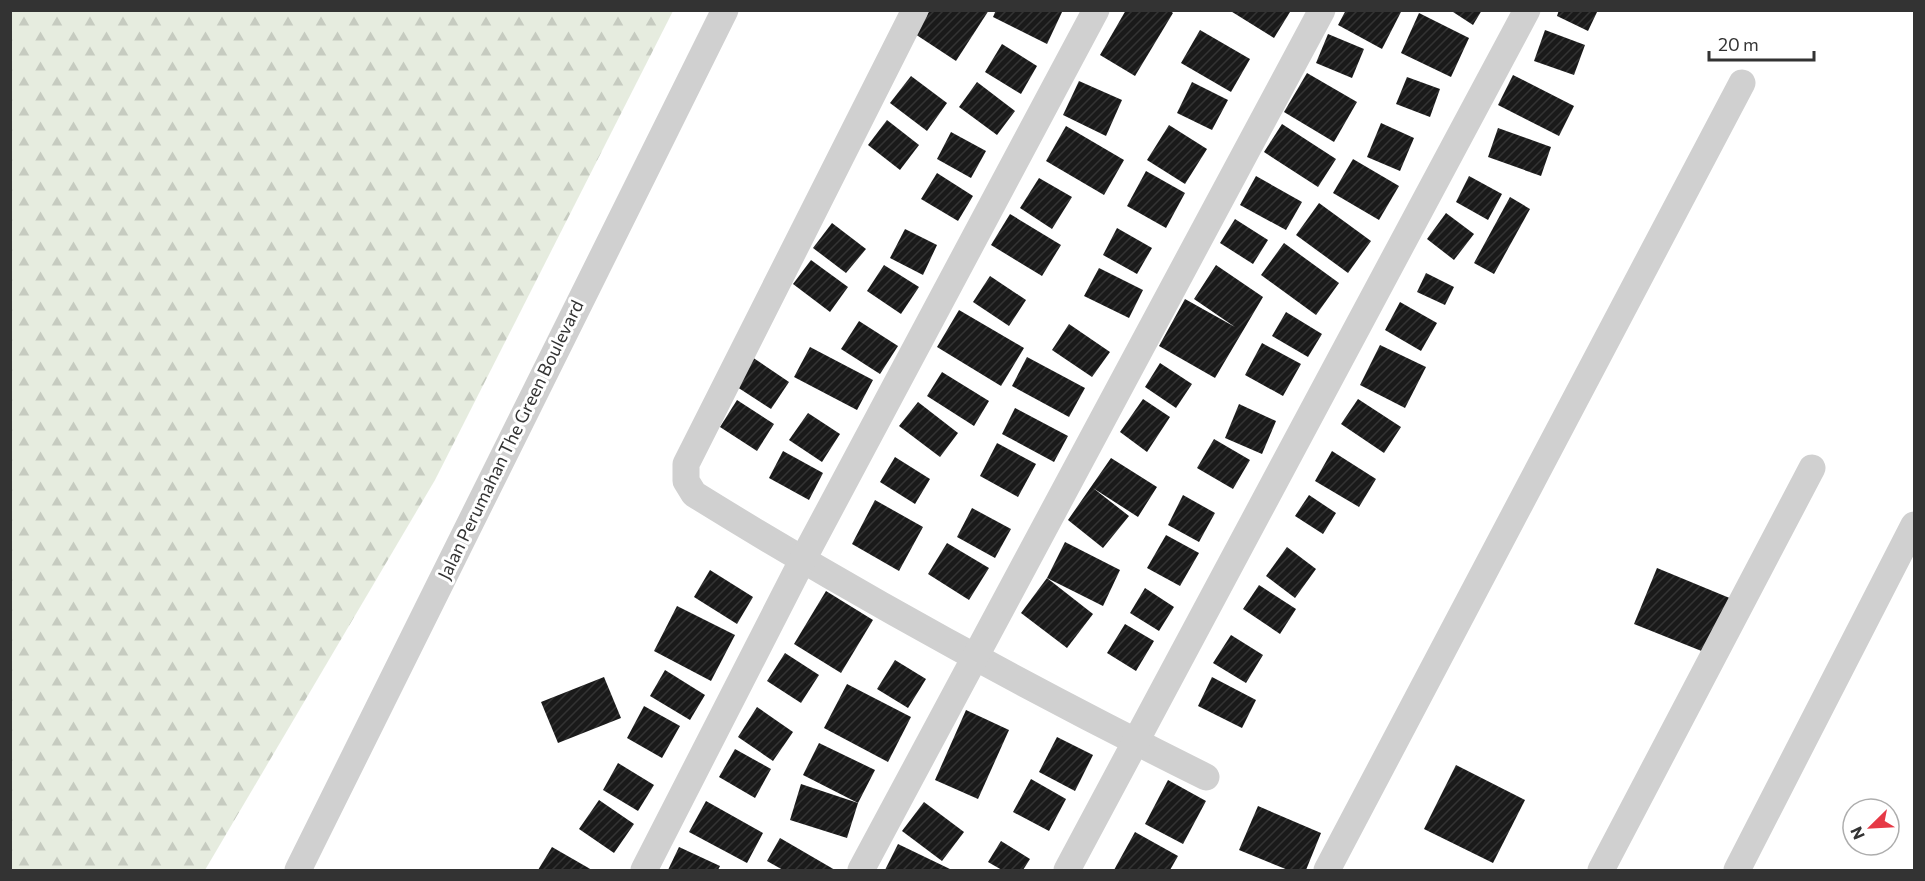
<svg xmlns="http://www.w3.org/2000/svg" width="1925" height="881" viewBox="0 0 1925 881" font-family="Commissioner,sans-serif">
  <style>
    .forest { fill: url(#forest-firs) }
    .building { fill: url(#building-hatch) }
    .lines { fill: none; stroke-linecap: round; stroke-linejoin: round }
    .street { stroke: #d0d0d0; stroke-width: 27 }
    .labels { text-anchor: middle; stroke-width: 6; stroke-linejoin: round; paint-order: stroke }
    .street-label { font-size: 18px; fill: #333; stroke: #fff }
  </style>
  <defs>
    <pattern id="forest-firs" width="22" height="20" patternUnits="userSpaceOnUse" patternTransform="scale(1.5)"><rect width="22" height="20" fill="#e6ecdf"/><path d="M5 1l3.5 6h-7zM16 11l3.5 6h-7z" fill="#c6cbc0"/></pattern>
    <pattern id="building-hatch" width="6" height="6" patternUnits="userSpaceOnUse" patternTransform="scale(1.5)"><rect width="6" height="6" fill="#1a1a1a"/><path d="M-1 1l2-2M0 6l6-6M5 7l2-2" fill="none" stroke="#333"/></pattern>
  </defs>
  <rect width="100%" height="100%" fill="#fff"/>
  <path class="forest" d="M10 11H673L435 480 205 870H11Z"/>
  <g class="building">
    <path d="M930 10H989L956 61 915 34Z"/>
    <path d="M996 10H1063L1047 44 993 17Z"/>
    <path d="M1126 10H1169L1173 13 1135 76 1100 55Z"/>
    <path d="M1229 10H1288L1290 12 1274 38Z"/>
    <path d="M1346 10H1402L1382 49 1338 25Z"/>
    <path d="M1450 10H1482L1473 25Z"/>
    <path d="M1559 10H1598L1588 31 1557 16Z"/>
    <path d="M1419 13 1469 38 1451 77 1401 53Z"/>
    <path d="M1200 30 1250 59 1231 92 1181 63Z"/>
    <path d="M1545 30 1585 45 1574 75 1534 61Z"/>
    <path d="M1328 34 1364 49 1352 78 1316 63Z"/>
    <path d="M1002 44 1037 66 1021 94 985 72Z"/>
    <path d="M1307 73 1357 102 1334 142 1284 112Z"/>
    <path d="M1513 75 1574 106 1559 136 1498 105Z"/>
    <path d="M911 76 947 103 927 131 890 103Z"/>
    <path d="M1407 77 1440 89 1430 117 1396 104Z"/>
    <path d="M1079 81 1122 100 1106 136 1063 115Z"/>
    <path d="M977 82 1015 111 997 135 959 107Z"/>
    <path d="M1192 82 1228 100 1212 130 1177 113Z"/>
    <path d="M887 120 919 145 900 170 868 145Z"/>
    <path d="M1381 123 1414 138 1400 171 1367 157Z"/>
    <path d="M1282 124 1336 159 1318 187 1264 152Z"/>
    <path d="M1169 125 1207 149 1185 184 1147 160Z"/>
    <path d="M1066 126 1124 160 1104 195 1046 161Z"/>
    <path d="M1498 128 1551 147 1541 176 1488 157Z"/>
    <path d="M951 132 986 151 971 178 937 159Z"/>
    <path d="M1353 159 1399 186 1379 220 1333 193Z"/>
    <path d="M1146 171 1185 193 1166 228 1127 206Z"/>
    <path d="M937 173 973 196 958 221 921 199Z"/>
    <path d="M1256 176 1302 202 1286 230 1240 205Z"/>
    <path d="M1469 176 1502 194 1488 220 1456 202Z"/>
    <path d="M1039 178 1072 197 1052 229 1020 208Z"/>
    <path d="M1510 197 1530 209 1494 274 1474 263Z"/>
    <path d="M1319 203 1371 241 1348 273 1296 235Z"/>
    <path d="M1446 213 1474 234 1454 260 1427 239Z"/>
    <path d="M1010 214 1061 245 1042 276 991 245Z"/>
    <path d="M1235 219 1268 240 1253 264 1220 243Z"/>
    <path d="M832 223 866 249 846 273 813 248Z"/>
    <path d="M1117 228 1152 248 1137 274 1103 255Z"/>
    <path d="M905 229 937 245 923 275 890 258Z"/>
    <path d="M1284 243 1339 283 1316 315 1261 275Z"/>
    <path d="M811 260 848 287 830 312 793 284Z"/>
    <path d="M884 265 919 287 901 314 867 291Z"/>
    <path d="M1216 265 1263 297 1215 378 1159 346 1185 299 1235 327 1194 299Z"/>
    <path d="M1099 268 1143 290 1129 318 1084 296Z"/>
    <path d="M1426 273 1454 287 1445 305 1417 292Z"/>
    <path d="M990 276 1026 300 1009 326 973 302Z"/>
    <path d="M1400 302 1437 323 1421 351 1385 330Z"/>
    <path d="M959 310 1024 348 1001 386 937 347Z"/>
    <path d="M1286 312 1322 334 1308 357 1272 336Z"/>
    <path d="M859 321 898 346 880 374 841 349Z"/>
    <path d="M1069 324 1110 352 1092 377 1052 350Z"/>
    <path d="M1262 343 1301 364 1283 396 1245 375Z"/>
    <path d="M1380 345 1426 367 1405 408 1360 385Z"/>
    <path d="M810 347 873 380 857 410 794 377Z"/>
    <path d="M752 357 789 382 771 409 734 385Z"/>
    <path d="M1027 357 1085 388 1069 417 1012 386Z"/>
    <path d="M1160 363 1192 384 1176 408 1145 387Z"/>
    <path d="M942 372 989 401 974 426 927 396Z"/>
    <path d="M1143 399 1170 417 1147 452 1120 432Z"/>
    <path d="M1358 399 1401 427 1384 453 1341 424Z"/>
    <path d="M737 400 774 424 757 451 720 427Z"/>
    <path d="M918 402 958 433 940 457 899 426Z"/>
    <path d="M1239 404 1276 421 1262 454 1225 438Z"/>
    <path d="M1015 408 1068 436 1054 462 1002 434Z"/>
    <path d="M808 413 840 434 822 462 789 440Z"/>
    <path d="M1214 439 1250 460 1233 489 1197 468Z"/>
    <path d="M997 443 1036 464 1018 497 980 476Z"/>
    <path d="M783 451 823 473 809 500 769 478Z"/>
    <path d="M1332 451 1376 479 1359 507 1315 481Z"/>
    <path d="M895 457 930 479 915 504 880 482Z"/>
    <path d="M1111 458 1157 487 1138 517 1093 488 1129 516 1103 548 1068 520Z"/>
    <path d="M1183 495 1215 513 1199 542 1168 525Z"/>
    <path d="M1309 495 1336 513 1323 534 1295 516Z"/>
    <path d="M875 500 923 527 899 571 852 544Z"/>
    <path d="M972 508 1011 529 995 558 957 537Z"/>
    <path d="M1166 535 1199 553 1180 586 1147 568Z"/>
    <path d="M1065 542 1120 570 1103 606 1047 578Z"/>
    <path d="M947 543 989 568 969 600 928 574Z"/>
    <path d="M1287 547 1316 569 1295 598 1266 576Z"/>
    <path d="M1657 568 1732 599 1709 654 1634 624Z"/>
    <path d="M710 570 753 597 737 624 694 597Z"/>
    <path d="M1047 578 1093 614 1067 648 1021 613Z"/>
    <path d="M1259 585 1296 609 1280 634 1243 609Z"/>
    <path d="M1145 588 1174 607 1159 631 1130 613Z"/>
    <path d="M826 591 873 620 841 673 794 644Z"/>
    <path d="M677 606 735 635 711 681 654 651Z"/>
    <path d="M1125 624 1154 641 1136 671 1107 653Z"/>
    <path d="M1231 635 1263 655 1246 683 1213 663Z"/>
    <path d="M785 653 819 675 801 703 767 681Z"/>
    <path d="M895 660 926 679 908 708 877 689Z"/>
    <path d="M665 670 705 695 690 720 650 696Z"/>
    <path d="M604 677 621 718 558 743 541 702Z"/>
    <path d="M1212 677 1256 700 1242 728 1198 706Z"/>
    <path d="M847 684 911 717 888 762 824 728Z"/>
    <path d="M644 706 680 726 662 758 627 738Z"/>
    <path d="M757 707 793 732 773 761 738 737Z"/>
    <path d="M966 710 1009 730 978 799 935 780Z"/>
    <path d="M1057 737 1093 755 1075 791 1039 772Z"/>
    <path d="M819 743 875 770 858 803 803 775Z"/>
    <path d="M735 749 771 769 755 798 719 777Z"/>
    <path d="M618 763 654 785 638 811 603 790Z"/>
    <path d="M1456 765 1525 800 1493 863 1424 829Z"/>
    <path d="M1031 779 1066 799 1049 831 1013 812Z"/>
    <path d="M1168 780 1206 801 1183 844 1145 824Z"/>
    <path d="M801 784 858 803 847 838 790 820Z"/>
    <path d="M599 800 634 824 614 853 579 829Z"/>
    <path d="M706 801 763 833 747 863 689 832Z"/>
    <path d="M924 802 964 832 942 861 902 831Z"/>
    <path d="M1258 806 1321 833 1306 870H1288L1239 850Z"/>
    <path d="M1135 832 1178 856 1170 870H1114Z"/>
    <path d="M780 838 835 870H783L767 861Z"/>
    <path d="M1001 841 1030 859 1023 870H1002L988 862Z"/>
    <path d="M898 844 952 870H885Z"/>
    <path d="M552 847 592 870H538Z"/>
    <path d="M679 847 720 866 718 870H668Z"/>
  </g>
  <g class="lines">
    <g class="street">
      <path d="M915 10 686 464V481L694 494C860 597 1031 690 1206 777"/>
      <path d="M298 870 725 10"/>
      <path d="M644 870 802 561 1096 10"/>
      <path d="M861 870 1322 10"/>
      <path d="M1067 870 1527 10"/>
      <path d="M1327 870 1742 83"/>
      <path d="M1601 870 1812 468"/>
      <path d="M1737 870 1914 525"/>
    </g>
  </g>
  <g class="labels">
    <g class="street-label">
      <text transform="translate(511 440) rotate(-64)" y="6">Jalan Perumahan The Green Boulevard</text>
    </g>
  </g>
  <rect width="1925" height="881" fill="none" stroke="#333333" stroke-width="24"/>
  <g transform="translate(1871 827) rotate(246)"><circle r="28" fill="#ffffff" stroke="#adadad" stroke-width="1.5"/>
  <path d="M0-4.5L10 22L0 15L-10 22Z" fill="#e63946"/>
  <text y="-9" font-size="16" font-weight="bold" text-anchor="middle" fill="#333333">N</text>
  </g>
  <path d="M1709 51v9h105v-9" fill="none" stroke="#333333" stroke-width="3"/>
  <text x="1718" y="51" font-size="18" fill="#333333" stroke="#ffffff" stroke-width="4.5" paint-order="stroke">20 m</text>
</svg>
